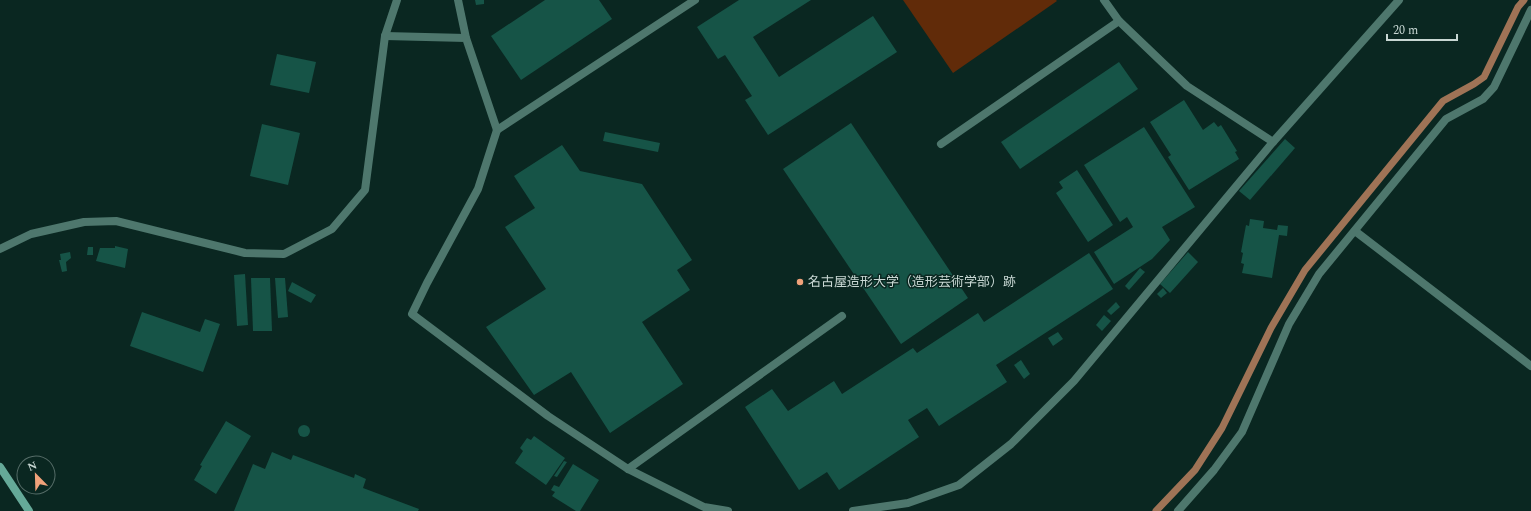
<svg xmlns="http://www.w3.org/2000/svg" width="1531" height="511" viewBox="0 0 1531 511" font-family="Spectral,'Noto Sans JP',serif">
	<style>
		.green { fill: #612b09 }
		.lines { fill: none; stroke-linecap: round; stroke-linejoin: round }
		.stream { stroke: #9f7356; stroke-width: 7 }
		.building { fill: #165447 }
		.lane { stroke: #4e776d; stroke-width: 8 }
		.street { stroke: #4e776d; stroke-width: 8 }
		.secondary { stroke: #65a998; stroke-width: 8 }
		.poi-dot { fill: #f0a27a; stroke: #0a2721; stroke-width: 1.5 }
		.labels { text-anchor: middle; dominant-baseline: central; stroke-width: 3; stroke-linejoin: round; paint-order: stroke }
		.poi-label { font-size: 13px; fill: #c8d7d3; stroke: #0a2721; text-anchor: start }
	</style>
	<rect width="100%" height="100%" fill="#0a2721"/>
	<path class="green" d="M903 0H1056L1057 1 953 73Z"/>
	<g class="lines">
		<path class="stream" d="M1156 511 1195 470 1222 428 1271 328 1305 270 1443 101 1474 84 1484 77 1518 7 1524 0"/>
	</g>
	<g class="building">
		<path d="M475 0H484V4L476 5Z"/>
		<path d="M545 0H599L612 19 521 80 491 36Z"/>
		<path d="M739 0H811L753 37 779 77 873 16 897 52 768 135 745 100 752 96 725 55 718 59 697 27Z"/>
		<path d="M277 54 316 62 309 93 270 85Z"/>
		<path d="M1119 62 1138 89 1020 169 1001 142Z"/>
		<path d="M1184 100 1203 130 1214 122 1218 127 1221 125 1237 151 1235 152 1239 159 1189 190 1168 157 1171 155 1150 122Z"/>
		<path d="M851 123 968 298 901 344 783 169Z"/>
		<path d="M262 124 300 133 288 185 250 176Z"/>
		<path d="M1144 127 1195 207 1162 227 1170 240 1152 259 1114 284 1094 252 1133 227 1127 217 1120 222 1084 165Z"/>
		<path d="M605 132 660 143 658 152 603 141Z"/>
		<path d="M1285 139 1295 148 1250 200 1239 191Z"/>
		<path d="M562 145 580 171 642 184 692 260 677 270 690 290 642 322 683 384 610 433 571 372 534 395 486 327 546 289 505 227 535 208 514 176Z"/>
		<path d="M1077 170 1113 225 1088 242 1056 193 1063 188 1059 182Z"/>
		<path d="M1250 219 1264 221 1263 228 1277 230 1278 225 1288 226 1287 236 1279 235 1272 278 1242 273 1244 264 1241 263 1243 253 1241 252 1246 225 1249 226Z"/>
		<path d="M115 246 128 249 125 268 96 261 100 248H115Z"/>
		<path d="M88 247H93V255H87Z"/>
		<path d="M70 252 71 258 66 262 67 271 62 272 59 260H61L60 254Z"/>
		<path d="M1188 252 1198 262 1170 293 1160 284Z"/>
		<path d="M1089 253 1113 289 996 365 1007 382 939 426 927 408 908 420 919 437 839 490 827 472 799 490 745 407 772 389 788 411 834 381 842 394 913 348 917 353 978 313 984 322Z"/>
		<path d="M1140 268 1145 272 1129 290 1125 286Z"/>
		<path d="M245 274 248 325 237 326 234 275Z"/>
		<path d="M251 278H270L272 331H253Z"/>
		<path d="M275 278H285L288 317 278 318Z"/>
		<path d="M292 282 316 295 311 303 288 291Z"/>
		<path d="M1163 288 1167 293 1161 298 1157 294Z"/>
		<path d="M1116 302 1120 307 1111 315 1107 311Z"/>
		<path d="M142 312 200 332 205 319 220 324 203 372 130 346Z"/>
		<path d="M1104 315 1111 321 1102 331 1096 325Z"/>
		<path d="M1058 332 1063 339 1053 346 1048 338Z"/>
		<path d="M1021 360 1030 374 1024 379 1014 365Z"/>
		<path d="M226 421 251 436 216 494 194 480 202 466 200 465Z"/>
		<circle cx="304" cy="431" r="6"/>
		<path d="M534 436 565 458 546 485 515 463 523 451 520 448 527 438 531 440Z"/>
		<path d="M272 452 291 460 293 455 354 478 355 474 366 479 363 488 419 509 418 511H234L253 464 265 469Z"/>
		<path d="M564 461 567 462 557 477 554 476Z"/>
		<path d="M573 464 599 480 580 511H576L552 496 555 492 551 490 554 485 559 487Z"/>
	</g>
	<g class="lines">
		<g class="lane">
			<path d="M458 0 466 38"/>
			<path d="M1104 0 1119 21 1187 86 1273 142"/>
			<path d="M385 36 466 38 497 130 478 189 427 283 412 314 548 416 628 469 704 507 728 511"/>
			<path d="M497 130 695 0"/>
			<path d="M941 144 1119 21"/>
			<path d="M0 249 31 234 84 222 116 221 245 253 284 254 332 229 365 190 385 36 397 0"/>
			<path d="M628 469 842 316"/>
			<path d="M853 511 908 503 959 485 1011 444 1074 381 1273 142 1399 0"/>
		</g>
		<g class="street">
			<path d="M1355 231 1531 366"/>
			<path d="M1178 511 1214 470 1242 432 1289 324 1319 274 1446 119 1483 99 1494 87 1531 10"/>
		</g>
		<path class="secondary" d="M0 467 29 511"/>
	</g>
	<circle class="poi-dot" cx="800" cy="282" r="4"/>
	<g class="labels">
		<g class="poi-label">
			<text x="808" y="282">名古屋造形大学（造形芸術学部）跡</text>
		</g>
	</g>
	<g transform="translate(36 475) rotate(337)"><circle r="19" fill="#0a2721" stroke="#566d68"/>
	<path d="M0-3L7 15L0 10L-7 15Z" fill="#f0a27a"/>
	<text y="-6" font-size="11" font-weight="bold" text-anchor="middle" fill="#c8d7d3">N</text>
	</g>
	<path d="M1387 34v6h70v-6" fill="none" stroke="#c8d7d3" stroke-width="2"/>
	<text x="1393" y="34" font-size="12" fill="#c8d7d3" stroke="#0a2721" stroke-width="3" paint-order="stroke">20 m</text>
</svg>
